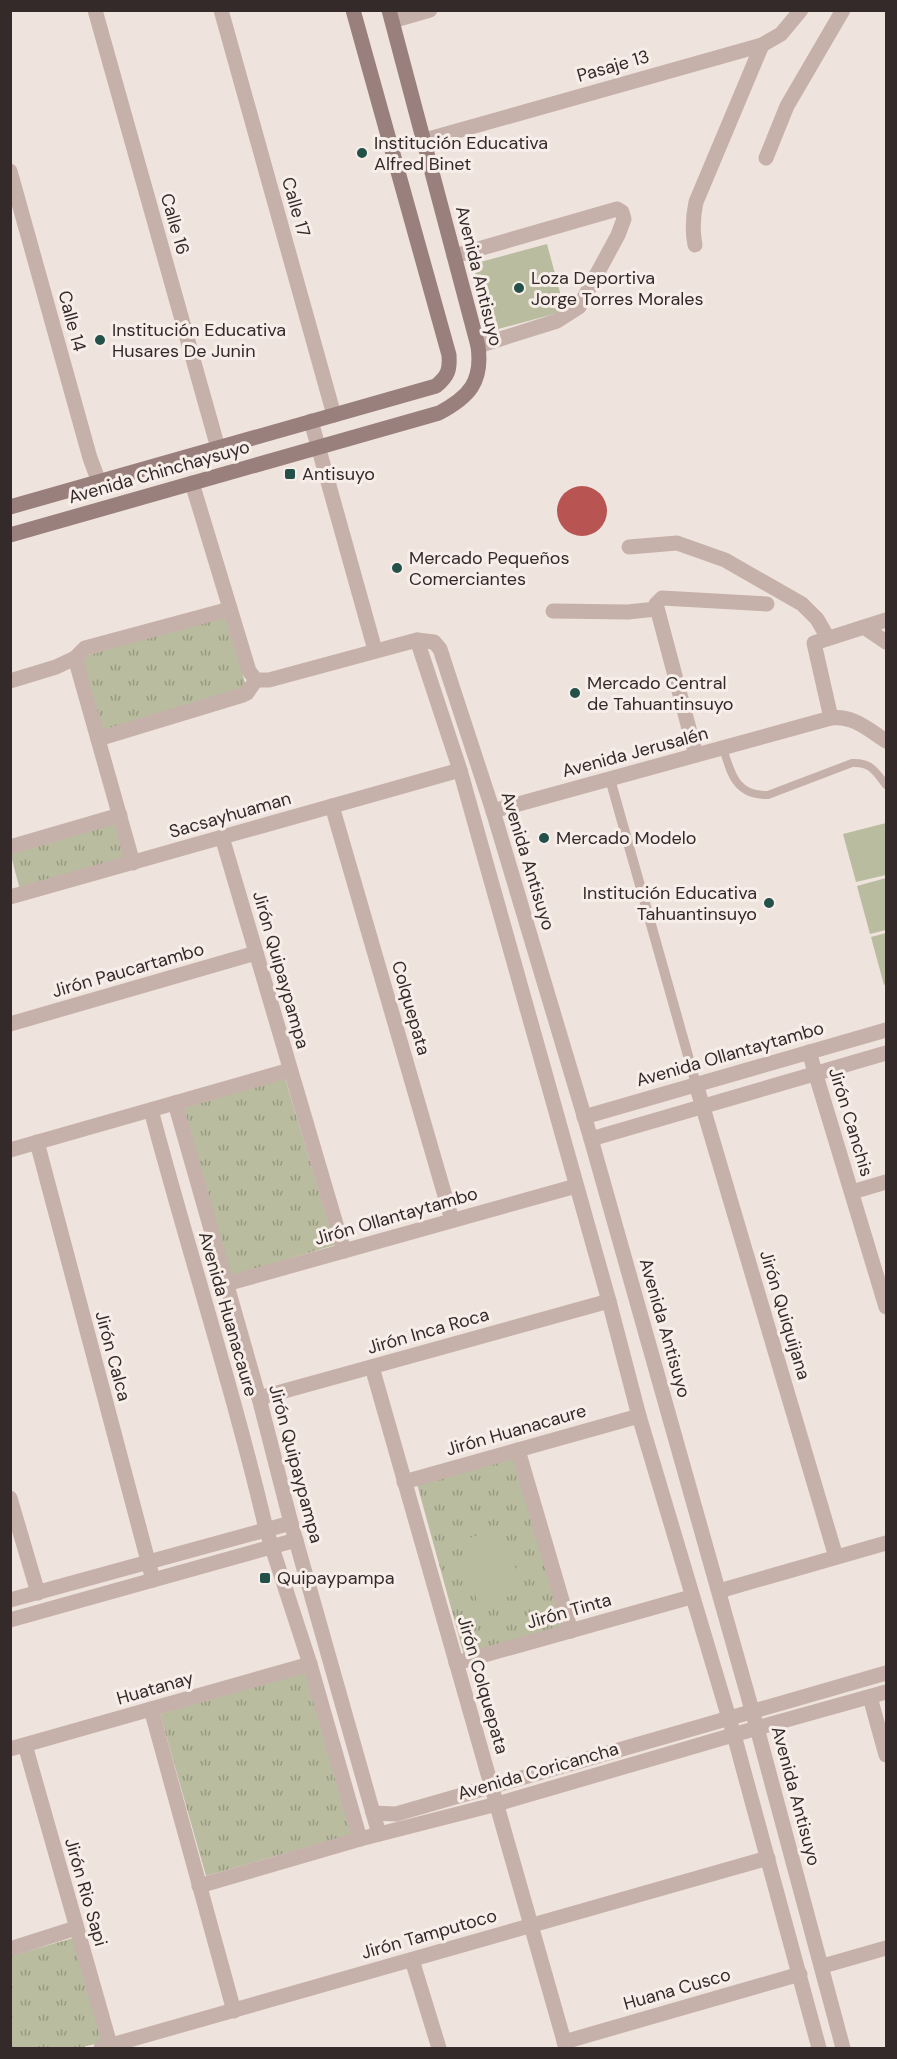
<svg xmlns="http://www.w3.org/2000/svg" width="897" height="2059" viewBox="0 0 897 2059" font-family="'DM Sans',sans-serif">
	<style>
		.grass { fill: url(#grass-tufts) }
		.pitch { fill: #b9bc9f }
		.building { fill: #b85553 }
		.lines { fill: none; stroke-linecap: round; stroke-linejoin: round }
		.service { stroke: #c6b1aa; stroke-width: 8 }
		.pedestrian { stroke: #c6b1aa; stroke-width: 10 }
		.minor { stroke: #c6b1aa; stroke-width: 15 }
		.tertiary { stroke: #c6b1aa; stroke-width: 15 }
		.secondary { stroke: #99807c; stroke-width: 15 }
		.poi-dot { fill: #23514a; stroke: #f7eee9; stroke-width: 2 }
		.labels { text-anchor: middle; dominant-baseline: central; stroke-width: 6; stroke-linejoin: round; paint-order: stroke }
		.street-label { font-size: 18px; fill: #342a29; stroke: #f7eee9 }
		.poi-label { font-size: 18px; fill: #342a29; stroke: #f7eee9; text-anchor: start }
	</style>
	<defs>
		<pattern id="grass-tufts" width="24" height="20" patternUnits="userSpaceOnUse" patternTransform="scale(1.5)"><rect width="24" height="20" fill="#b9bc9f"/><path d="M3 7l-1-3M5 7V3M7 7l1-3M15 17l-1-3M17 17v-4M19 17l1-3" fill="none" stroke="#979982"/></pattern>
	</defs>
	<rect width="100%" height="100%" fill="#efe3dd"/>
	<g class="grass">
		<path d="M226 615 247 690 103 731 81 657Z"/>
		<path d="M116 821 127 859 20 890 10 852Z"/>
		<path d="M285 1078 335 1245 231 1276 183 1108Z"/>
		<path d="M515 1457 565 1626 464 1655 417 1484Z"/>
		<path d="M305 1672 353 1834 206 1876 160 1714Z"/>
		<path d="M73 1938 103 2042 79 2048H11V1956Z"/>
	</g>
	<g class="pitch">
		<path d="M547 244 565 311 491 331 473 264Z"/>
		<path d="M886 823V875L856 882 843 834Z"/>
		<path d="M886 878V930L870 934 857 886Z"/>
		<path d="M886 933V984L884 985 871 937Z"/>
		<path d="M503 1528 523 1592 478 1606 462 1540Z"/>
	</g>
	<circle class="building" cx="582" cy="511" r="25"/>
	<g class="lines">
		<path class="service" d="M723 748C731 774 736 796 768 795L852 763C871 762 875 771 886 785"/>
		<path class="pedestrian" d="M610 779 696 1084"/>
		<g class="minor">
			<path d="M95 10 218 448"/>
			<path d="M221 10 334 415"/>
			<path d="M392 21 430 10"/>
			<path d="M425 140 762 45 781 34 801 10"/>
			<path d="M766 158 787 106 843 10"/>
			<path d="M10 171 90 458 99 482"/>
			<path d="M695 245C692 230 693 216 696 202L762 45"/>
			<path d="M454 256 617 209 622 212 624 219 618 235 579 307 557 321 478 346"/>
			<path d="M629 547 677 543 725 560 802 604 817 619 828 638"/>
			<path d="M553 611 628 612 656 609"/>
			<path d="M864 627 886 642"/>
			<path d="M75 658 133 863"/>
			<path d="M10 681 56 667 75 658 85 648 230 609"/>
			<path d="M831 718 814 643 886 620"/>
			<path d="M98 739 243 695 247 693 256 680"/>
			<path d="M696 755 656 604 662 598 767 604"/>
			<path d="M332 806 452 1220"/>
			<path d="M493 811 831 718C853 715 869 730 886 741"/>
			<path d="M222 837 344 1251"/>
			<path d="M10 847 120 815"/>
			<path d="M10 897 460 770"/>
			<path d="M10 1024 256 953"/>
			<path d="M809 1052 886 1307"/>
			<path d="M696 1084 836 1557"/>
			<path d="M175 1103 259 1398 291 1523"/>
			<path d="M151 1110C188 1250 233 1388 266 1529"/>
			<path d="M37 1142 153 1580"/>
			<path d="M10 1150 290 1070"/>
			<path d="M852 1192 886 1182"/>
			<path d="M226 1284 576 1186"/>
			<path d="M372 1367 566 2048"/>
			<path d="M259 1398 609 1301"/>
			<path d="M518 1450 571 1631"/>
			<path d="M404 1482 639 1416"/>
			<path d="M10 1498 38 1593"/>
			<path d="M719 1591 886 1543"/>
			<path d="M456 1663 691 1597"/>
			<path d="M870 1697 886 1755"/>
			<path d="M151 1709 234 2011"/>
			<path d="M757 1728 843 2048"/>
			<path d="M734 1735 819 2048"/>
			<path d="M25 1745 111 2048"/>
			<path d="M10 1749 310 1664"/>
			<path d="M199 1886 360 1839"/>
			<path d="M10 1949 76 1928"/>
			<path d="M412 1960 439 2048"/>
			<path d="M823 1966 886 1948"/>
			<path d="M564 2042 800 1974"/>
			<path d="M101 2048 768 1858"/>
		</g>
		<g class="tertiary">
			<path d="M311 421 375 650"/>
			<path d="M192 483 249 671 256 680H269L417 640 434 642 440 649 493 811 591 1139 757 1728"/>
			<path d="M417 640 460 770 609 1301 639 1416 734 1735"/>
			<path d="M584 1117 886 1030"/>
			<path d="M591 1139 886 1053"/>
			<path d="M266 1529 310 1664 360 1839 497 1804 757 1728 886 1692"/>
			<path d="M10 1600 291 1523 379 1834"/>
			<path d="M10 1620 296 1540"/>
			<path d="M373 1813 396 1814 886 1673"/>
		</g>
		<g class="secondary">
			<path d="M10 507 436 386C448 376 450 370 449 355L353 10"/>
			<path d="M10 535 439 413C469 397 483 382 478 346L389 10"/>
		</g>
	</g>
	<g class="poi-dot">
		<circle cx="362" cy="153" r="6"/>
		<circle cx="519" cy="288" r="6"/>
		<circle cx="100" cy="340" r="6"/>
		<rect x="284" y="468" width="12" height="12" rx="3"/>
		<circle cx="397" cy="568" r="6"/>
		<circle cx="575" cy="693" r="6"/>
		<circle cx="544" cy="838" r="6"/>
		<circle cx="769" cy="903" r="6"/>
		<rect x="259" y="1572" width="12" height="12" rx="3"/>
	</g>
	<g class="labels">
		<g class="street-label">
			<text transform="translate(613 66) rotate(-16)">Pasaje 13</text>
			<text transform="translate(296 207) rotate(74)">Calle 17</text>
			<text transform="translate(175 224) rotate(74)">Calle 16</text>
			<text transform="translate(479 276) rotate(76)">Avenida Antisuyo</text>
			<text transform="translate(72 321) rotate(75)">Calle 14</text>
			<text transform="translate(159 472) rotate(-16)">Avenida Chinchaysuyo</text>
			<text transform="translate(635 752) rotate(-15)">Avenida Jerusalén</text>
			<text transform="translate(230 815) rotate(-16)">Sacsayhuaman</text>
			<text transform="translate(528 861) rotate(73)">Avenida Antisuyo</text>
			<text transform="translate(128 970) rotate(-16)">Jirón Paucartambo</text>
			<text transform="translate(281 970) rotate(74)">Jirón Quipaypampa</text>
			<text transform="translate(411 1008) rotate(74)">Colquepata</text>
			<text transform="translate(730 1054) rotate(-16)">Avenida Ollantaytambo</text>
			<text transform="translate(851 1122) rotate(73)">Jirón Canchis</text>
			<text transform="translate(396 1216) rotate(-16)">Jirón Ollantaytambo</text>
			<text transform="translate(228 1314) rotate(74)">Avenida Huanacaure</text>
			<text transform="translate(785 1315) rotate(73)">Jirón Quiquijana</text>
			<text transform="translate(665 1328) rotate(74)">Avenida Antisuyo</text>
			<text transform="translate(428 1331) rotate(-16)">Jirón Inca Roca</text>
			<text transform="translate(113 1356) rotate(75)">Jirón Calca</text>
			<text transform="translate(516 1430) rotate(-16)">Jirón Huanacaure</text>
			<text transform="translate(296 1464) rotate(75)">Jirón Quipaypampa</text>
			<text transform="translate(569 1611) rotate(-16)">Jirón Tinta</text>
			<text transform="translate(483 1685) rotate(74)">Jirón Colquepata</text>
			<text transform="translate(155 1688) rotate(-16)">Huatanay</text>
			<text transform="translate(538 1771) rotate(-16)">Avenida Coricancha</text>
			<text transform="translate(796 1796) rotate(75)">Avenida Antisuyo</text>
			<text transform="translate(86 1892) rotate(74)">Jirón Rio Sapi</text>
			<text transform="translate(429 1934) rotate(-16)">Jirón Tamputoco</text>
			<text transform="translate(677 1989) rotate(-16)">Huana Cusco</text>
		</g>
		<g class="poi-label">
			<text x="374" y="143">Institución Educativa<tspan x="374" dy="21">Alfred Binet</tspan></text>
			<text x="531" y="278">Loza Deportiva<tspan x="531" dy="21">Jorge Torres Morales</tspan></text>
			<text x="112" y="330">Institución Educativa<tspan x="112" dy="21">Husares De Junin</tspan></text>
			<text x="302" y="474">Antisuyo</text>
			<text x="409" y="558">Mercado Pequeños<tspan x="409" dy="21">Comerciantes</tspan></text>
			<text x="587" y="683">Mercado Central<tspan x="587" dy="21">de Tahuantinsuyo</tspan></text>
			<text x="556" y="838">Mercado Modelo</text>
			<text x="757" y="893" text-anchor="end">Institución Educativa<tspan x="757" dy="21">Tahuantinsuyo</tspan></text>
			<text x="277" y="1578">Quipaypampa</text>
		</g>
	</g>
	<rect width="897" height="2059" fill="none" stroke="#342a29" stroke-width="24"/>
</svg>
